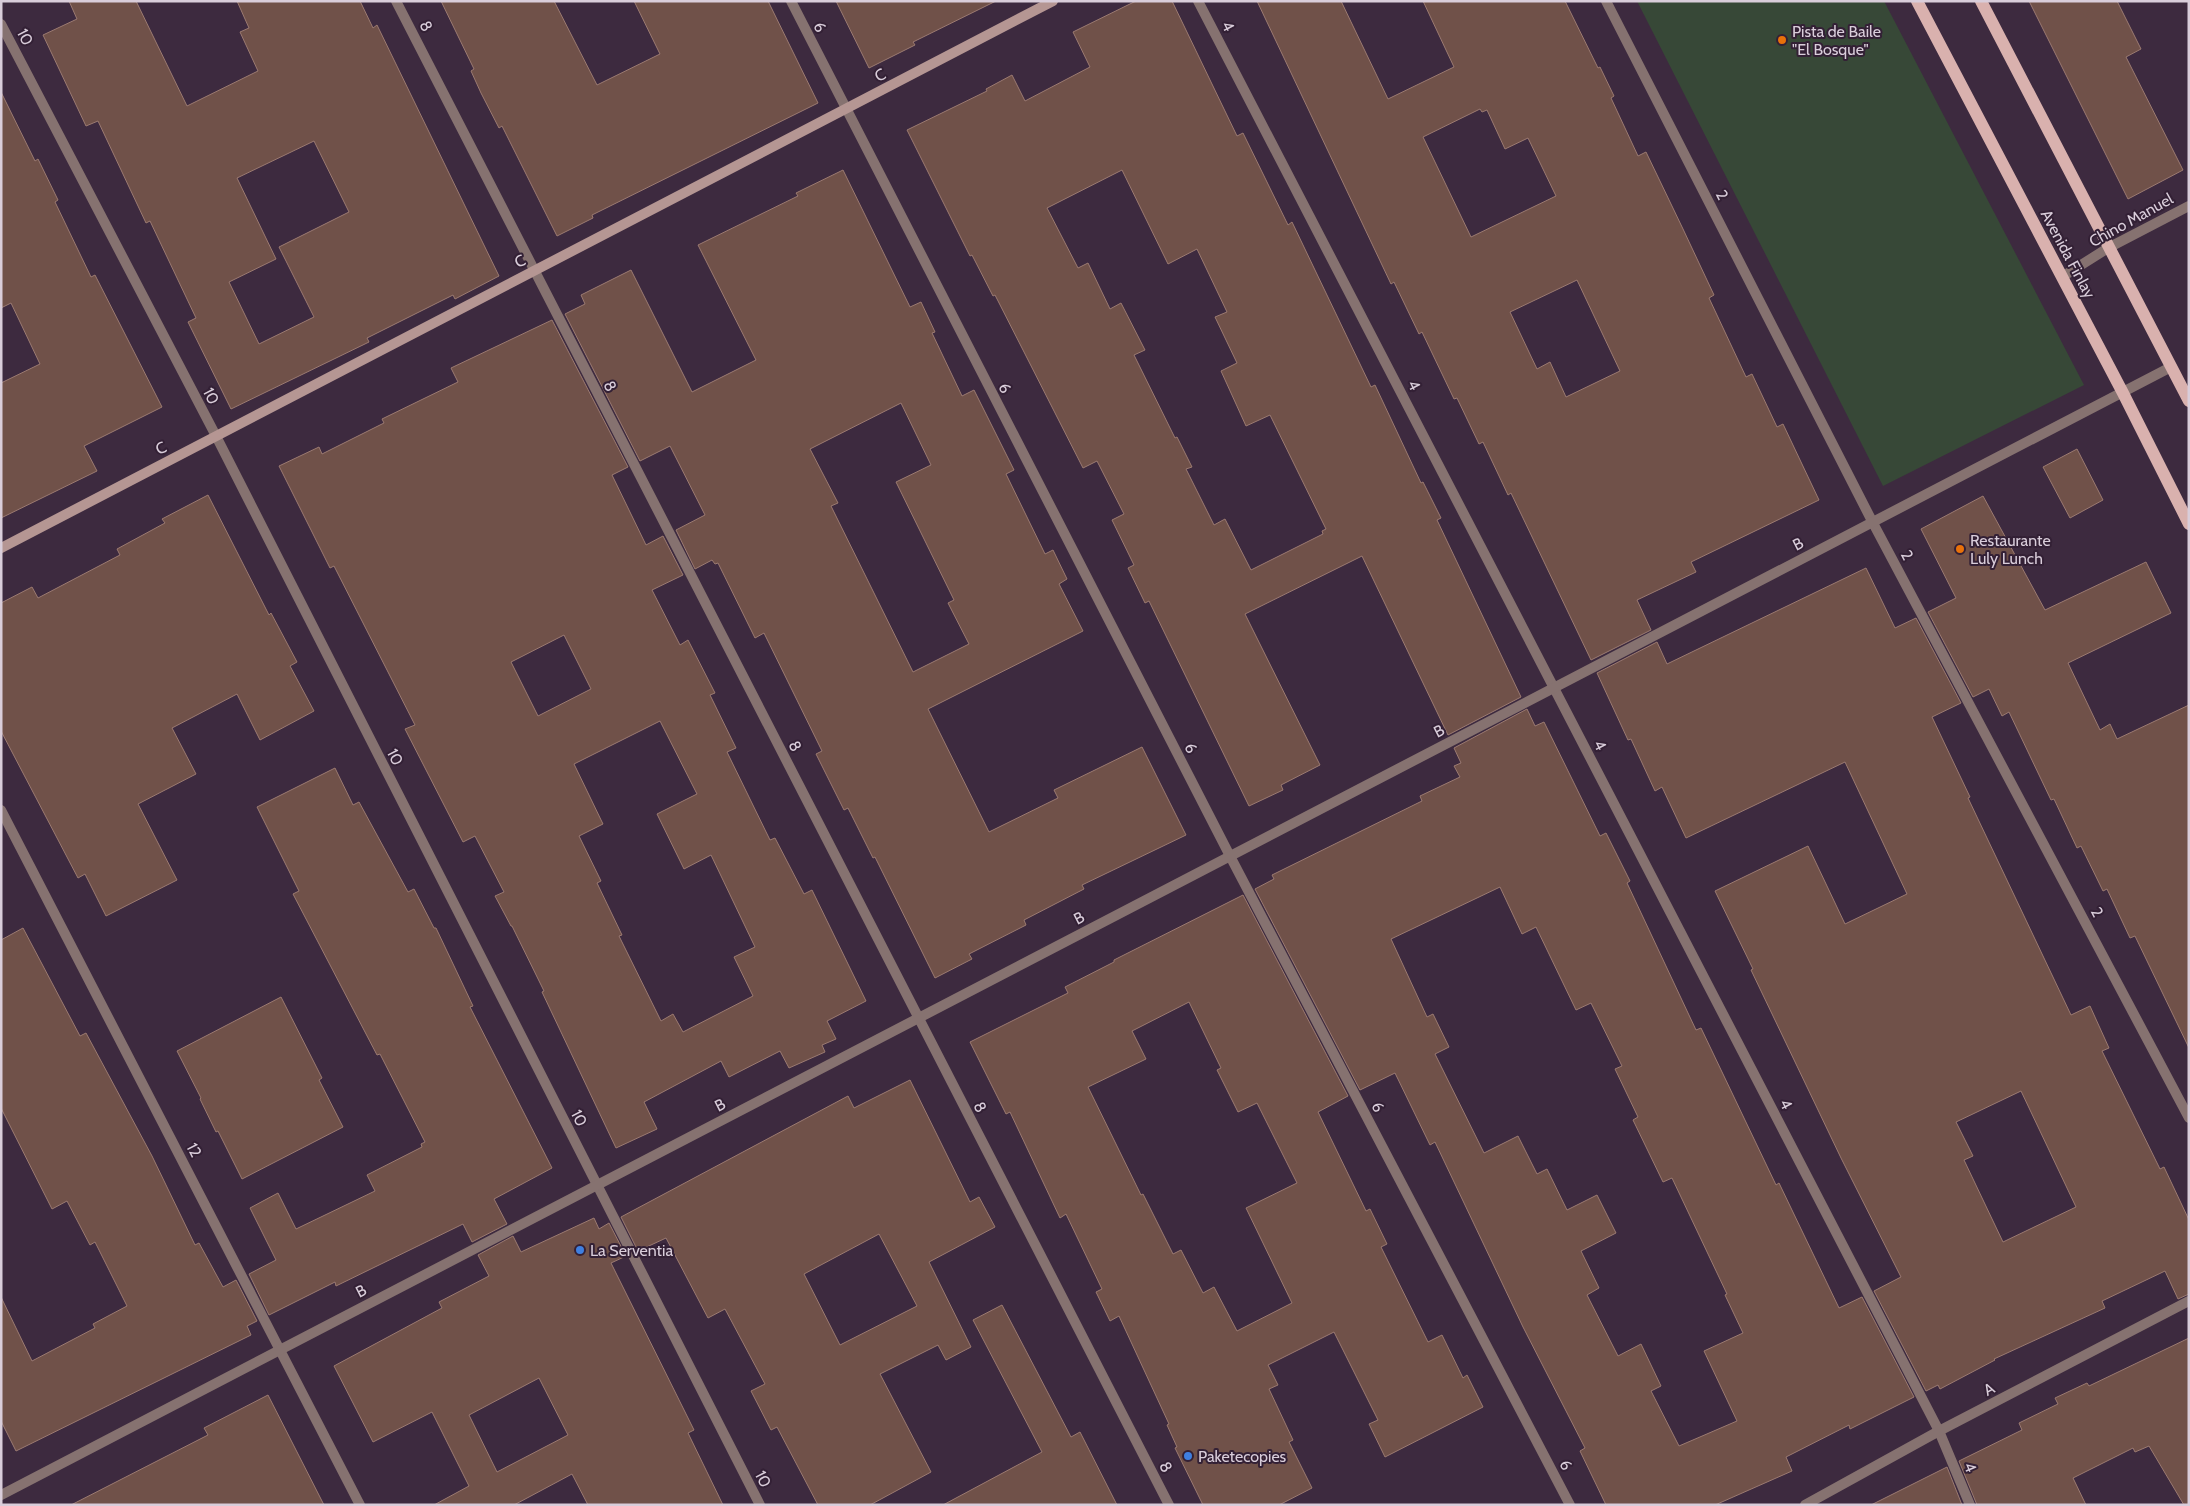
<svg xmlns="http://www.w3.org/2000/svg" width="2190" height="1506" viewBox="0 0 2190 1506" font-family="Cabin,sans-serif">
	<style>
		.green { fill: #374837 }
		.building { fill: #705149; stroke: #9b7a71; fill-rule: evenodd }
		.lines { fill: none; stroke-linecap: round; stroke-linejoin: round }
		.lane { stroke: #867270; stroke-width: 10 }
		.street { stroke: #867270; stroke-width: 10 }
		.secondary { stroke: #b59693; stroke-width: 10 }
		.primary { stroke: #d9b1ae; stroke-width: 12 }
		.food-dot { fill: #e8710a; stroke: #332035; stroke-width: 2 }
		.shop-dot { fill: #3f7fe0; stroke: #332035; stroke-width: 2 }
		.labels { text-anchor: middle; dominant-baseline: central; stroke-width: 4; stroke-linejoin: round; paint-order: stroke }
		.street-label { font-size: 16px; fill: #d9cdda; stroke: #332035 }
		.poi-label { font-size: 16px; fill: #d9cdda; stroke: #332035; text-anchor: start }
	</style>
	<rect width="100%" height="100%" fill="#3d2a3f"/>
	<path class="green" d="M1637 1H1884L2084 385 1883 486Z"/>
	<g class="building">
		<path d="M69 1H136L187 106 258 71 240 32 249 28 237 1H360L373 28 377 25 499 276 455 299 453 295 367 338 369 342 231 409 188 322 196 318 150 221 146 223 98 121 86 126 43 35 77 19ZM314 141 349 212 279 247 314 317 259 344 229 282 276 259 237 178Z"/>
		<path d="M441 1H554L597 85 660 54 634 1H768L818 103 592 215 593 218 557 236 502 126 499 128 481 93 471 71 474 69Z"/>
		<path d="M836 1H996L913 42 915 45 869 68Z"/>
		<path d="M1136 1H1172L1237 136 1243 133 1288 225 1292 222 1371 387 1375 385 1421 483 1423 482 1441 518 1437 520 1521 697 1448 735 1362 556 1245 614 1320 765 1281 785 1283 790 1249 806 1149 601 1145 603 1128 568 1134 565 1112 520 1124 514 1097 461 1083 468 995 295 993 296 972 255 970 256 907 130 987 91 986 89 1012 75 1025 101 1090 67 1073 32ZM1122 170 1168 264 1197 249 1227 312 1215 317 1237 363 1221 371 1246 426 1270 415 1326 529 1322 531 1323 534 1251 570 1225 519 1214 525 1186 469 1192 467 1177 437 1175 438 1134 355 1145 350 1121 303 1110 309 1088 263 1078 268 1047 208Z"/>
		<path d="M1257 1H1341L1388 99 1454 67 1423 1H1565L1598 68 1600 67 1614 96 1611 98 1638 156 1646 152 1683 229 1714 295 1709 298 1746 377 1752 374 1777 427 1783 424 1819 500 1691 562 1696 572 1637 600 1651 630 1591 660 1511 493 1508 495 1483 442 1479 444 1457 398 1454 399 1422 332 1419 334 1394 282 1391 284ZM1480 109 1482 112 1487 110 1505 149 1528 138 1556 196 1471 237 1423 137ZM1577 280 1620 371 1566 397 1550 362 1537 369 1510 312Z"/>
		<path d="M2029 1H2117L2141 49 2126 57 2183 170 2128 199Z"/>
		<path d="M1 92 35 161 38 159 58 200 55 202 91 277 95 275 162 407 84 446 97 471 1 518V383L40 364 11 303 1 308Z"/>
		<path d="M843 170 910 307 921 302 935 332 932 333 962 396 974 390 1014 470 1006 474 1045 554 1053 550 1067 579 1059 584 1083 631 928 709 989 832 1058 798 1054 790 1142 747 1186 835 1082 885 1084 889 1024 920 1026 925 969 954 972 959 935 978 875 857 873 858 848 808 844 810 816 754 822 751 764 633 755 638 718 563 715 564 712 560 695 569 676 530 705 515 670 446 640 461 565 314 585 304 581 295 631 270 692 392 756 360 698 245 798 196 796 193ZM901 403 931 465 896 482 954 600 948 603 969 644 913 672 831 506 838 503 810 449Z"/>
		<path d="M552 320 628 467 612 475 646 545 663 536 683 575 652 590 680 645 688 640 715 693 710 695 736 748 727 752 770 840 775 838 804 894 812 890 866 1001 827 1021 836 1039 822 1045 825 1052 789 1068 780 1051 729 1077 721 1061 644 1102 657 1129 616 1148 542 992 544 991 512 926H511L495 896 504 892 475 836 463 842 405 729 415 725 334 566 330 568 279 466 319 447 322 454 384 423 382 419 458 382 451 368ZM564 635 591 689 538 716 511 662ZM660 721 697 794 657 814 684 869 711 855 755 947 734 957 753 996 683 1032 673 1014 661 1021 619 936 622 935 597 883 601 881 579 836 603 824 574 764Z"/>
		<path d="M2077 449 2103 500 2070 518 2043 467Z"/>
		<path d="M208 495 269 615 271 613 297 662 290 666 314 711 260 740 237 694 172 728 196 774 138 804 177 880 106 916 85 874 78 878 1 731V603L32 587 38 598 120 555 117 549 165 523 162 519Z"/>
		<path d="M1983 496 2045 610 2146 562 2171 613 2068 663 2100 730 2110 724 2117 739 2189 705V1048L2135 936 2130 938 2107 889 2103 891 2081 846 2077 848 2054 799 2051 800 2009 712 2002 716 1989 689 1973 697 1928 612 1956 598 1921 529Z"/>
		<path d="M1866 568 1895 628 1916 618 1961 703 1932 717 1970 797 1968 798 2071 1015 2090 1006 2109 1048 2102 1051 2160 1169 2164 1167 2189 1220V1294L2178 1299 2165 1271 2102 1301 2105 1308 1994 1359 1995 1360 1940 1389 1938 1385 1926 1391 1874 1291 1901 1277 1841 1158 1751 970 1753 969 1715 891 1808 846 1845 924 1907 894 1845 762 1686 838 1662 787 1655 791 1631 739 1628 740 1597 673 1657 642 1667 664ZM2021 1091 2076 1207 2003 1242 1964 1160 1973 1156 1956 1122Z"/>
		<path d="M1527 709 1535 726 1544 722 1600 836 1606 833 1630 881 1627 883 1696 1030 1701 1028 1776 1185 1779 1183 1839 1308 1862 1297 1914 1397 1850 1429 1849 1425 1786 1457 1792 1471 1715 1505H1606L1580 1451 1585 1448 1523 1327 1435 1142 1430 1145 1395 1073 1360 1090 1255 889 1274 879 1272 875 1422 801 1420 796 1460 777 1454 766 1461 763 1454 748ZM1500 887 1522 934 1536 927 1576 1010 1591 1003 1622 1066 1615 1069 1638 1117 1633 1120 1663 1182 1672 1178 1727 1294 1725 1295 1743 1333 1704 1351 1737 1421 1679 1446 1651 1391 1661 1386 1641 1344 1618 1356 1587 1295 1599 1288 1581 1251 1616 1233 1597 1195 1567 1210 1547 1169 1537 1174 1518 1136 1484 1153 1435 1054 1449 1047 1433 1014 1427 1017 1391 939Z"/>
		<path d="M335 768 353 805 359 802 408 892 414 889 434 928H436L473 1006 470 1007 552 1168 494 1199 507 1224 472 1242 463 1224 336 1286 335 1282 269 1315 249 1274 276 1260 250 1208 278 1193 296 1229 375 1191 367 1175 422 1147 421 1144 425 1142 380 1054 377 1055 293 894 299 891 257 807Z"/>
		<path d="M1243 895 1348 1096 1318 1112 1366 1211 1370 1209 1387 1244 1381 1247 1428 1342 1442 1335 1463 1378 1467 1375 1483 1407 1385 1457 1369 1424 1378 1420 1334 1332 1268 1365 1278 1385 1269 1389 1293 1440 1289 1442 1312 1488 1279 1505H1203L1175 1448 1177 1447 1167 1425 1169 1424 1119 1316 1110 1321 1096 1292 1102 1289 1066 1214 1060 1218 1010 1112 1006 1114 970 1042 1068 993 1065 987 1114 962V960ZM1189 1002 1221 1068 1217 1070 1238 1112 1257 1103 1297 1183 1246 1208 1292 1303 1237 1331 1214 1287 1203 1293 1181 1250 1173 1254 1143 1194 1141 1195 1088 1087 1146 1059 1132 1031Z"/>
		<path d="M23 928 80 1036 86 1033 152 1156 195 1245 199 1243 223 1287 236 1280 257 1321 247 1326 251 1335 16 1451 1 1421V1297L32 1361 95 1328 93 1324 127 1306 95 1242 90 1245 67 1201 52 1209 1 1108V940Z"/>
		<path d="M281 997 322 1078 319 1080 343 1127 242 1179 218 1131 216 1132 200 1099 201 1098 177 1051Z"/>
		<path d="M910 1080 970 1202 979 1197 995 1227 929 1262 971 1347 946 1360 938 1345 880 1374 931 1472 870 1505H818L777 1427 771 1430 751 1391 765 1384 725 1309 708 1318 666 1238 638 1251 621 1217 848 1096 854 1108ZM879 1234 917 1306 840 1345 804 1274Z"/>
		<path d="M594 1218 599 1229 609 1223 626 1256 611 1263 694 1430 688 1433 723 1505H588L572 1474 514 1505H434L469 1486 432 1412 373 1442 334 1366 442 1308 439 1302 489 1276 478 1255 513 1236 521 1252ZM539 1378 568 1435 497 1472 469 1415Z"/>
		<path d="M1002 1305 1071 1437 1080 1432 1117 1505H943L1042 1452 973 1320Z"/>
		<path d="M2189 1338V1505H2184L2149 1446 2135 1452 2133 1448 2073 1478 2086 1505H1977L1959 1461 2022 1430 2019 1423 2058 1404 2055 1398 2087 1383 2089 1386Z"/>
		<path d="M268 1395 324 1505H71L208 1435 204 1428Z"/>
		<path d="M1947 1467 1962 1505H1871Z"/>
	</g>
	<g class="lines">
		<path class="lane" d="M1939 1431 1970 1505"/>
		<g class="street">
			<path d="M396 1 1169 1505"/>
			<path d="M791 1 1230 856 1570 1505"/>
			<path d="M1198 1 1939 1431"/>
			<path d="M1606 1 1873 523 2189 1118"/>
			<path d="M1 24 216 436 760 1505"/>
			<path d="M2062 277 2108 248 2189 206"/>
			<path d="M1 810 360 1505"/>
			<path d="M1 1495 2171 367"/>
			<path d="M1805 1505 1939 1431 2189 1301"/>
		</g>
		<path class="secondary" d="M1 548 1053 1"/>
		<g class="primary">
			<path d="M1917 1 2123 393 2189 524"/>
			<path d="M1981 1 2189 401"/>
		</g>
	</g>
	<g class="food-dot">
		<circle cx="1782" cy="40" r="5"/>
		<circle cx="1960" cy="549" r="5"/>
	</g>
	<g class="shop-dot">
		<circle cx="580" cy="1250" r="5"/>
		<circle cx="1188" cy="1456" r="5"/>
	</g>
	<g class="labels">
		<g class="street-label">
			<text transform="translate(426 26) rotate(63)">8</text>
			<text transform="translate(1228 26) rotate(63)">4</text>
			<text transform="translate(820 27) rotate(63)">6</text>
			<text transform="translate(25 37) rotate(63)">10</text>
			<text transform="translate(880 75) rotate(-28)">C</text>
			<text transform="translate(1722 195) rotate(63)">2</text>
			<text transform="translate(2131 220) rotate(-29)">Chino Manuel</text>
			<text transform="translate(2068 254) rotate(62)">Avenida Finlay</text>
			<text transform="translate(520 261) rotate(-27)">C</text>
			<text transform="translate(1414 385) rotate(63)">4</text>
			<text transform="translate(610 386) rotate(63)">8</text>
			<text transform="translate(1005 388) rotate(63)">6</text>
			<text transform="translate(211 396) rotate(63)">10</text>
			<text transform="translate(161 448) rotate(-27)">C</text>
			<text transform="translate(1798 544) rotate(-27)">B</text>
			<text transform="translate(1907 555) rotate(62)">2</text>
			<text transform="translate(1439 731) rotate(-27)">B</text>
			<text transform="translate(1600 745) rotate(63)">4</text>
			<text transform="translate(795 746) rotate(63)">8</text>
			<text transform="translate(1191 748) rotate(63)">6</text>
			<text transform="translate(395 757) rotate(63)">10</text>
			<text transform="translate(2097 912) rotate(62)">2</text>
			<text transform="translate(1079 918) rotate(-27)">B</text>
			<text transform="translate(1786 1104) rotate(63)">4</text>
			<text transform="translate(720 1105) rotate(-27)">B</text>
			<text transform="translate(980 1107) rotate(63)">8</text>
			<text transform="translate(1378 1107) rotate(62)">6</text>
			<text transform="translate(579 1118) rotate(63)">10</text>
			<text transform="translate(194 1150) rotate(63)">12</text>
			<text transform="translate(361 1291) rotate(-27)">B</text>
			<text transform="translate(1989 1389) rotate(-28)">A</text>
			<text transform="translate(1566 1465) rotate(62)">6</text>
			<text transform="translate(1166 1467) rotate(62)">8</text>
			<text transform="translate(1970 1467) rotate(67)">4</text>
			<text transform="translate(763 1479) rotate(63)">10</text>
		</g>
		<g class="poi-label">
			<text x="1792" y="31">Pista de Baile<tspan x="1792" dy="18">"El Bosque"</tspan></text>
			<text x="1970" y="540">Restaurante<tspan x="1970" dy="18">Luly Lunch</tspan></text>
			<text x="590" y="1250">La Serventia</text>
			<text x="1198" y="1456">Paketecopies</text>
		</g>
	</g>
	<rect width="2190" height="1506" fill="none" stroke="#d9cdda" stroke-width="5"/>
</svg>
